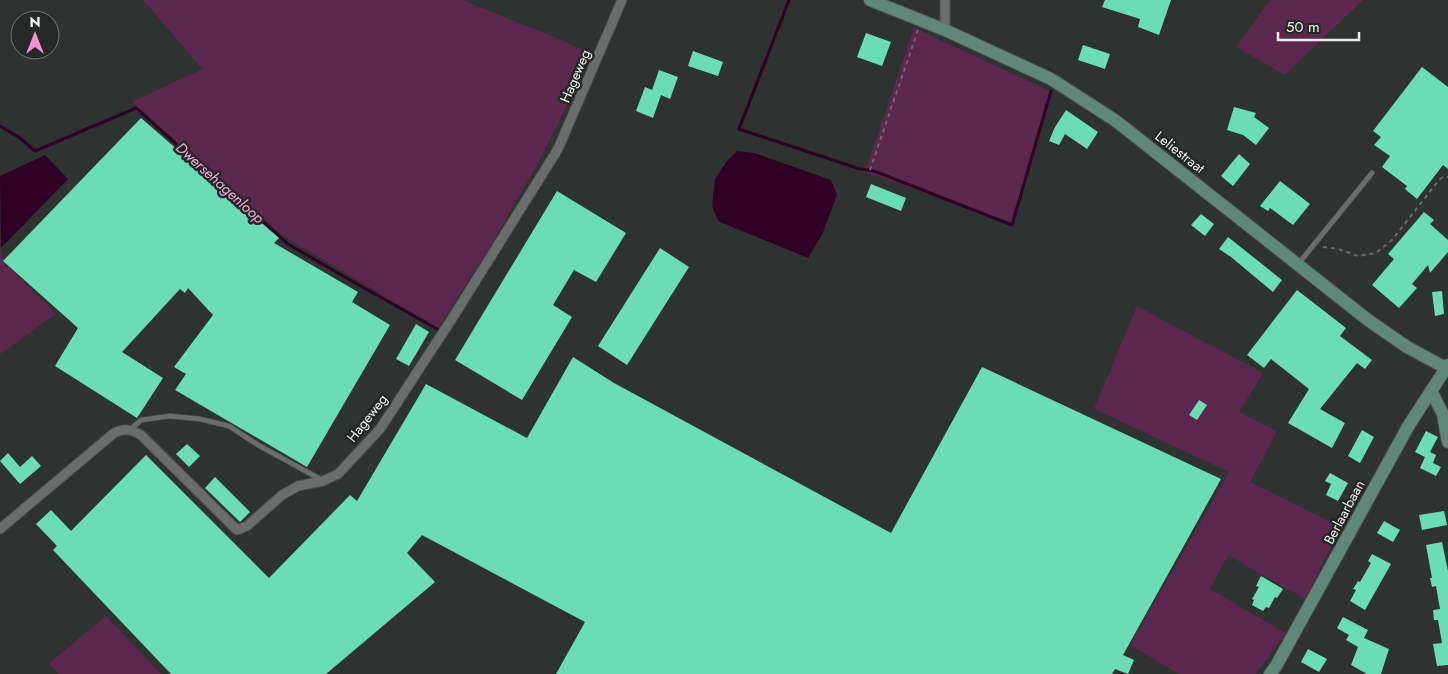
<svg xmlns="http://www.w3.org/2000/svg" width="1448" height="674" viewBox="0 0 1448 674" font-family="Jost,sans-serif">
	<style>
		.green { fill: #5b274c }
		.water { fill: #2f0024 }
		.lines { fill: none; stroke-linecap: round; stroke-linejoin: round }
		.stream { stroke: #2f0024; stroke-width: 3 }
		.building { fill: #6addb7 }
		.lane-casing { stroke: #4b4d4c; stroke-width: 6 }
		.street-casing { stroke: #4b4d4c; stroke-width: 11 }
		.secondary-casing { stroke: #4b4d4c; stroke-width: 14 }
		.path { stroke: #686c6a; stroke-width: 2; stroke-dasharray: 4 4; stroke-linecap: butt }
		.lane { stroke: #696d6b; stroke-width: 4.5 }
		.street { stroke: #696d6b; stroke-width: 9 }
		.secondary { stroke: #5f877a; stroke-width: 12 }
		.labels { text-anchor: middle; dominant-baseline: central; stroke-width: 5; stroke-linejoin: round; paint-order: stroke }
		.street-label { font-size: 14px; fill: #eef0ef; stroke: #252826 }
		.water-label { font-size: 15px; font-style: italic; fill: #f5a3db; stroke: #252826 }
	</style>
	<rect width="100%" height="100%" fill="#2e3230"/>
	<g class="green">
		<path d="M143 0H462L559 39 593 54 535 169 491 245 438 328 282 235 132 102 202 69Z"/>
		<path d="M1270 0H1363L1285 75 1236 47Z"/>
		<path d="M914 28 1050 91 1012 223 865 172Z"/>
		<path d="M0 247 3 261 56 314 0 354Z"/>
		<path d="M1137 306 1263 373 1239 412 1277 431 1250 482 1341 527 1305 599 1228 555 1210 589 1286 633 1256 674H1179L1130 645 1229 472 1094 409Z"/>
		<path d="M106 616 161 674H58L49 663Z"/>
	</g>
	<g class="water">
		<path d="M737 151 754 153 831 180 837 195 822 235 808 258 718 221 712 206 715 179 727 161Z"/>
		<path d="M45 155 68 179 1 248 0 176Z"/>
	</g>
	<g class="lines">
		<g class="stream">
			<path d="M789 0 739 129 860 169 874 171 1012 225 1051 91"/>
			<path d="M0 126 20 138 35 151 136 108 288 244 357 284 439 330"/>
		</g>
	</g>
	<g class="building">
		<path d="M1105 0H1171L1159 35 1138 27 1140 19 1102 7Z"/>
		<path d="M866 33 891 42 882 66 857 57Z"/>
		<path d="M1083 45 1110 54 1105 69 1078 60Z"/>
		<path d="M693 51 723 62 718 76 688 66Z"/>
		<path d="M1422 67 1448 87V169L1443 165 1417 199 1405 189 1407 186 1382 167 1390 156 1374 145 1381 137 1373 131Z"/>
		<path d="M659 70 678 77 670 99 661 95 653 118 636 111 645 87 652 90Z"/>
		<path d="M1234 107 1256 113 1254 117 1269 128 1256 145 1243 135 1227 130Z"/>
		<path d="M1066 110 1098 132 1087 149 1065 134 1059 145 1049 141 1055 127Z"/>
		<path d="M141 118 279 238 274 243 358 292 352 302 390 325 307 467 175 390 186 374 174 367 213 315 188 288 185 293 180 289 122 352 163 378 137 418 55 366 78 328 3 261Z"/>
		<path d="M1239 154 1250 164 1233 186 1221 176Z"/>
		<path d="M1280 181 1310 204 1293 225 1270 208 1268 211 1260 206Z"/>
		<path d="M871 184 906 198 901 211 866 197Z"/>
		<path d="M557 191 626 233 596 282 574 270 553 305 572 317 522 400 455 360Z"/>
		<path d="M1424 212 1434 220 1430 224 1448 240V252L1430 273 1428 265 1412 284 1417 288 1399 308 1372 285 1394 259 1388 254Z"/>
		<path d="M1201 214 1214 224 1205 236 1191 225Z"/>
		<path d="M1228 237 1282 280 1273 292 1231 257 1219 249Z"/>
		<path d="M660 248 689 267 627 365 598 346Z"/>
		<path d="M1297 290 1346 328 1340 336 1372 360 1365 369 1357 363 1320 409 1345 423 1332 448 1288 423 1309 389 1271 359 1264 368 1247 355Z"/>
		<path d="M1442 291 1444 314 1435 316 1432 292Z"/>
		<path d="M416 324 429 332 409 366 396 359Z"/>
		<path d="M573 357 614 383 891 533 982 367 1221 479 1123 655 1134 660 1128 674 1115 669 1112 674H556L585 622 422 535 407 553 435 582 326 674H171L53 550 57 546 36 524 51 510 71 531 146 455 269 578 350 495 357 501 426 384 527 438Z"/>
		<path d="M1199 400 1207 405 1197 420 1189 415Z"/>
		<path d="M1362 430 1374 437 1360 463 1348 456Z"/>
		<path d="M1426 431 1438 437 1430 452 1436 455 1433 463 1441 467 1436 476 1420 468 1425 457 1415 452Z"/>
		<path d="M187 444 200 456 189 467 176 454Z"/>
		<path d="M8 453 20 467 32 456 41 466 20 484 0 461Z"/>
		<path d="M1330 473 1348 483 1338 501 1326 495 1331 484 1325 481Z"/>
		<path d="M215 477 250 512 240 522 205 488Z"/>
		<path d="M1444 511 1447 525 1422 530 1419 515Z"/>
		<path d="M1384 521 1400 530 1393 542 1377 533Z"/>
		<path d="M1442 542 1448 571V665L1437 666 1433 644 1442 643 1438 620H1434L1433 610 1440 609 1436 586 1432 587 1430 578H1432L1426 545Z"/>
		<path d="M1372 554 1391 564 1365 610 1350 601 1356 590 1353 589 1358 581 1360 582 1371 563 1368 561Z"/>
		<path d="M1261 576 1283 589 1277 598 1275 597 1269 608 1266 607 1263 611 1252 605 1254 600 1252 599 1259 587 1256 586Z"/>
		<path d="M1343 617 1368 630 1364 638 1389 649 1381 674H1367L1351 665 1358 647 1346 640 1349 635 1337 628Z"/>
		<path d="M1308 649 1327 659 1319 672 1301 662Z"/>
	</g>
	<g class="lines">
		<defs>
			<g id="lane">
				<path d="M1299 263 1372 173"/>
				<path d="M131 429 141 420 170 416 200 419 229 426 258 445 322 480"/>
			</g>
			<g id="street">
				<path d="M945 0V30"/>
				<path d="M0 529 114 433C125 428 130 429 141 435L237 530 247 526 282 495 298 486 323 481 338 474 380 429 455 314 558 149 622 0"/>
			</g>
			<g id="secondary">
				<path d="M870 0 945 30 1051 79 1116 121 1368 320 1407 347 1446 368"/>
				<path d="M1431 391 1443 414 1448 442"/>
				<path d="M1270 674 1276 666 1409 425 1448 365"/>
			</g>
		</defs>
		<use href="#lane" class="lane-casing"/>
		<use href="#street" class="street-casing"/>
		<use href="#secondary" class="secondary-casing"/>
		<g class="path">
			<path d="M870 170 918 30"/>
			<path d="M1323 247 1338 249 1358 256 1376 253 1392 240 1439 180 1443 177H1448"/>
		</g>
		<use href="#lane" class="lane"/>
		<use href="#street" class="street"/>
		<use href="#secondary" class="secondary"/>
	</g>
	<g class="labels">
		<g class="street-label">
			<text transform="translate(575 76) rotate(-67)">Hageweg</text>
			<text transform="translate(1180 152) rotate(38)">Leliestraat</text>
			<text transform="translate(367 418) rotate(-52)">Hageweg</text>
			<text transform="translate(1344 512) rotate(-62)">Berlaarbaan</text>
		</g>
		<g class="water-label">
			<text transform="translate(220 183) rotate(42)">Dwersehagenloop</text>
		</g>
	</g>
	<g transform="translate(35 35)"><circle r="24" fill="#252826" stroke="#757876"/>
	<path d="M0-4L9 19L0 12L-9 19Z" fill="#f391d5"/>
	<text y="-8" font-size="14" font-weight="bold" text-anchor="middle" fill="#eef0ef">N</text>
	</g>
	<path d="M1278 32v8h81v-8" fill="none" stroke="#eef0ef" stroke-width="2.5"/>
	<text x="1286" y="32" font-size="15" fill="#eef0ef" stroke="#252826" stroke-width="4" paint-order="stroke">50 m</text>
</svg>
